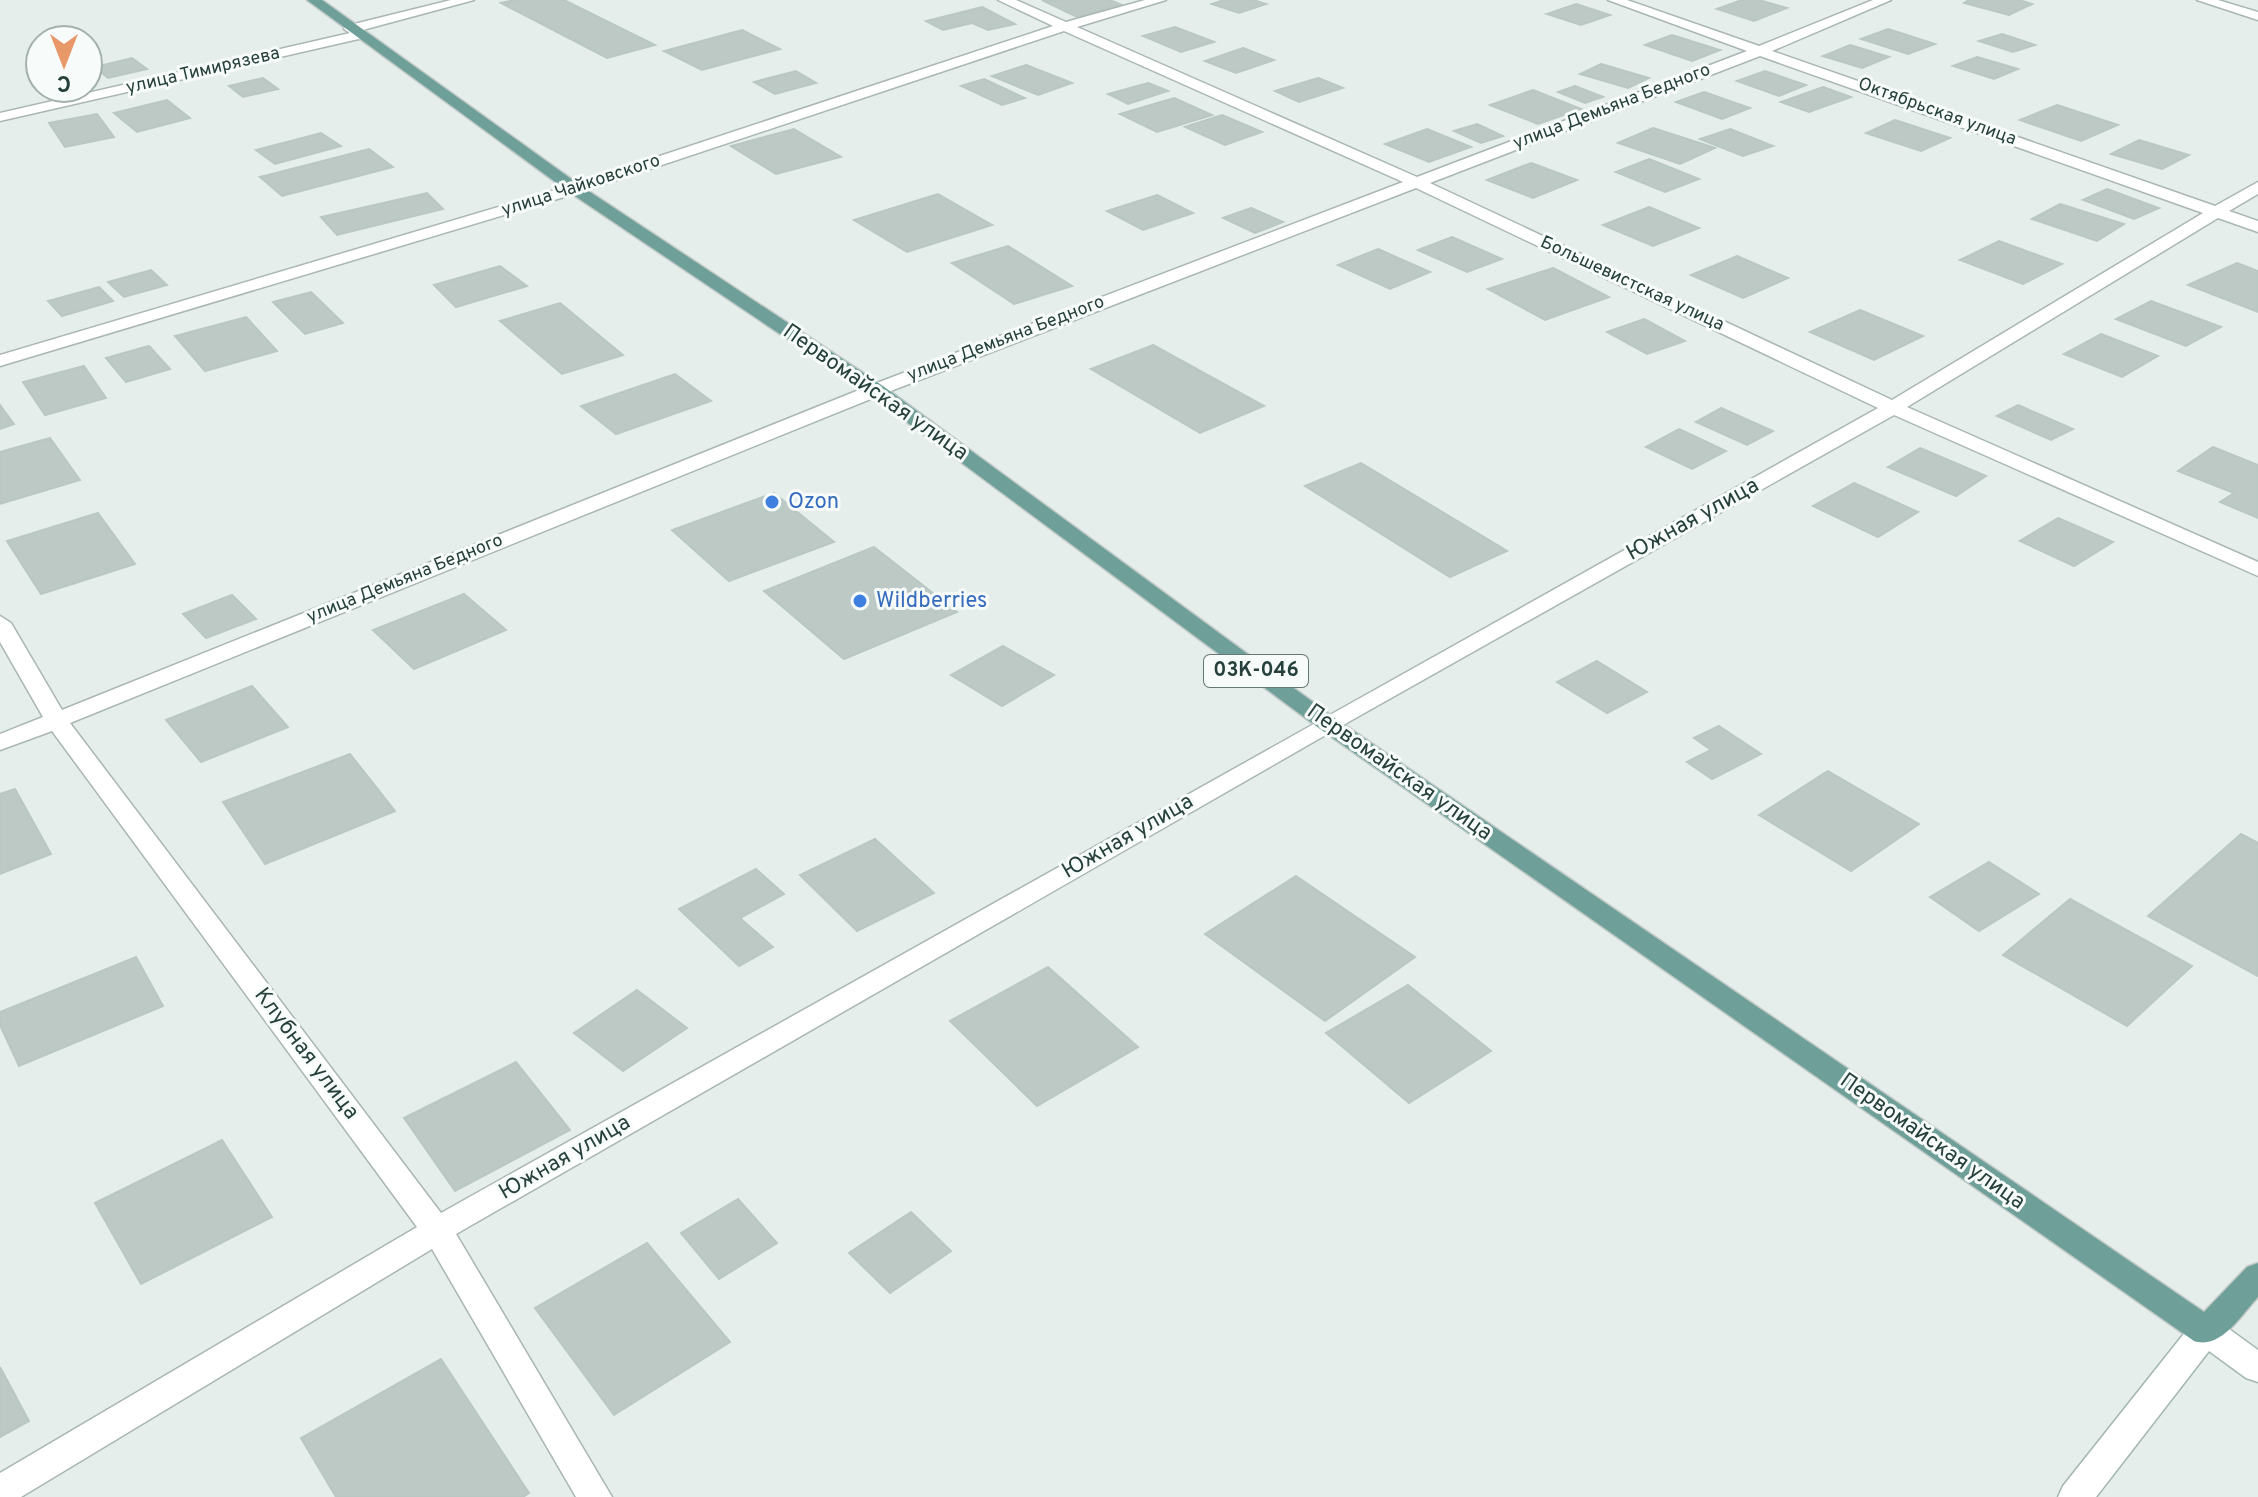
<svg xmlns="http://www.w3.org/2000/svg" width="2258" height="1497" viewBox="0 0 2258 1497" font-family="Overpass,sans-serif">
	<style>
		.building { fill: #bcc9c5; stroke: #b9c8c3; stroke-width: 2 }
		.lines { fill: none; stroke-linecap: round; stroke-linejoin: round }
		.street-casing { stroke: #a9b6b4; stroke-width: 3 }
		.secondary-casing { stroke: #a2b6b2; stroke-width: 3 }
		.primary-casing { stroke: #c2cac8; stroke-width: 3 }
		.street { fill: #fff; fill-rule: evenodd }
		.secondary { fill: #fff; fill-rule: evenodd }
		.primary { fill: #6ea099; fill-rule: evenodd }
		.shop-dot { fill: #3f7fe0; stroke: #f7fbf9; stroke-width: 3 }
		.labels { text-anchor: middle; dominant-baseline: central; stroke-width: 6; stroke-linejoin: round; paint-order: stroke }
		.far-street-label { font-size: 18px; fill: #26403c; stroke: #f7fbf9 }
		.shield { fill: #f7fbf9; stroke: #657875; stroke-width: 2 }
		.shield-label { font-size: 20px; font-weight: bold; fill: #26403c }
		.street-label { font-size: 22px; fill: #26403c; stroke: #f7fbf9 }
		.shop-label { font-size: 22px; fill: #366cbe; stroke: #f7fbf9; text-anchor: start }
	</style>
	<rect width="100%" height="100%" fill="#e6eeec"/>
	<g class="building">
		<path d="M515 0H564L655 45 607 58 501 3Z"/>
		<path d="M1042 0H1110L1122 5 1077 17Z"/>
		<path d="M1224 0H1253L1266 4 1239 13 1212 4Z"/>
		<path d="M1742 0H1759L1787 8 1754 21 1717 9Z"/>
		<path d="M1969 0H2019L2032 4 2009 15 1964 3Z"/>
		<path d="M1576 4 1610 15 1581 25 1547 14Z"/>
		<path d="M982 7 1015 24 988 30 972 23 943 30 926 21Z"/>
		<path d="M1175 27 1214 42 1181 52 1143 36Z"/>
		<path d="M1888 29 1935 44 1908 54 1861 39Z"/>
		<path d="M742 30 780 49 702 70 664 51Z"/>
		<path d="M2002 34 2035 45 2013 52 1979 41Z"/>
		<path d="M1672 35 1720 50 1692 61 1645 45Z"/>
		<path d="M1850 45 1889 57 1862 68 1823 56Z"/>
		<path d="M1243 48 1274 60 1236 73 1205 61Z"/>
		<path d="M1977 57 2018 69 1994 79 1953 66Z"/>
		<path d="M132 58 147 69 108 78 95 67Z"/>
		<path d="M1601 64 1649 78 1628 88 1580 74Z"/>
		<path d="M1026 65 1072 83 1038 95 992 76Z"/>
		<path d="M796 71 816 83 775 94 754 82Z"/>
		<path d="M1765 71 1806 85 1779 96 1737 81Z"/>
		<path d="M263 78 278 89 243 97 229 86Z"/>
		<path d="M1318 78 1343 88 1299 102 1275 91Z"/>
		<path d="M984 79 1025 98 1002 105 961 86Z"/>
		<path d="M1148 83 1168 91 1128 104 1108 94Z"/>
		<path d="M1575 86 1603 97 1585 103 1558 92Z"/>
		<path d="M1823 87 1851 97 1809 112 1781 102Z"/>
		<path d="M1533 90 1581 109 1538 124 1490 105Z"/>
		<path d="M1704 92 1750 108 1722 119 1676 102Z"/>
		<path d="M1174 98 1212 115 1157 132 1120 114Z"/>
		<path d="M167 100 190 118 137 132 114 113Z"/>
		<path d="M2057 105 2118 125 2081 141 2020 120Z"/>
		<path d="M97 114 114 137 65 147 49 123Z"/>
		<path d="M1222 115 1262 132 1225 145 1185 127Z"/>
		<path d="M1895 120 1950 138 1921 151 1866 133Z"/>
		<path d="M1477 124 1503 136 1481 143 1454 131Z"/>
		<path d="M1653 128 1715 148 1680 164 1618 143Z"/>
		<path d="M794 129 841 157 776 174 731 146Z"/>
		<path d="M1427 129 1471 147 1429 162 1385 144Z"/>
		<path d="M1730 129 1773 146 1743 156 1700 139Z"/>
		<path d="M321 133 341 146 275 164 256 150Z"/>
		<path d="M2139 140 2189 155 2162 169 2111 154Z"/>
		<path d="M369 149 393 167 282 196 260 177Z"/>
		<path d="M1649 159 1699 179 1665 192 1616 172Z"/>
		<path d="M1531 163 1577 180 1533 198 1487 180Z"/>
		<path d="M2107 189 2159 208 2134 219 2083 200Z"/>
		<path d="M427 193 443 209 337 235 321 217Z"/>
		<path d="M938 194 992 225 907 252 854 220Z"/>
		<path d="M1157 195 1193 213 1143 230 1107 211Z"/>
		<path d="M2060 204 2124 224 2097 241 2032 219Z"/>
		<path d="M1649 207 1699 228 1653 246 1603 225Z"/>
		<path d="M1251 208 1283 222 1255 233 1223 218Z"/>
		<path d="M1452 237 1502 259 1467 272 1418 250Z"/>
		<path d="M1999 241 2062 264 2023 284 1960 260Z"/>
		<path d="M1008 246 1072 286 1014 304 952 263Z"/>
		<path d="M1378 249 1430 272 1390 289 1338 265Z"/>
		<path d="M1737 256 1788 278 1743 298 1691 275Z"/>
		<path d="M2237 263 2258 271V312L2188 285Z"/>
		<path d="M500 266 527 286 456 307 434 285Z"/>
		<path d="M1553 268 1609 297 1545 320 1488 289Z"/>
		<path d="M151 270 167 285 124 297 108 282Z"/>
		<path d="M99 287 113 301 62 316 48 301Z"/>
		<path d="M311 292 343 323 305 334 273 302Z"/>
		<path d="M2151 301 2221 327 2186 346 2116 319Z"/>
		<path d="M560 303 623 355 562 374 500 321Z"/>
		<path d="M1860 310 1923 336 1874 360 1810 332Z"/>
		<path d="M246 317 277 351 205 371 175 336Z"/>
		<path d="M1644 319 1685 341 1647 354 1607 332Z"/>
		<path d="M2101 334 2158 356 2122 377 2064 354Z"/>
		<path d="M1153 345 1264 406 1200 433 1091 369Z"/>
		<path d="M149 346 170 369 126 382 106 358Z"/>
		<path d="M84 366 106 398 45 415 23 382Z"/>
		<path d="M675 374 711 401 616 434 581 406Z"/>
		<path d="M0 405 14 424 0 429Z"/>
		<path d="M2018 405 2073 429 2051 440 1997 416Z"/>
		<path d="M1721 408 1773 431 1747 445 1696 422Z"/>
		<path d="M1679 429 1726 451 1692 469 1646 447Z"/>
		<path d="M50 438 80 480 0 504V452Z"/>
		<path d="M2213 447 2258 465V518L2220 502 2234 493 2178 471Z"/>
		<path d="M1920 448 1986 476 1956 496 1888 467Z"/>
		<path d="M1361 463 1507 551 1450 577 1305 486Z"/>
		<path d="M1854 483 1918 512 1878 537 1813 506Z"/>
		<path d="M774 493 834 542 729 581 672 530Z"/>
		<path d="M98 513 135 564 41 594 7 541Z"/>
		<path d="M2058 518 2113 542 2074 566 2020 541Z"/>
		<path d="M874 547 957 612 844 659 764 591Z"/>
		<path d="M464 594 506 630 414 669 373 630Z"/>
		<path d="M232 595 256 619 206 638 183 614Z"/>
		<path d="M1003 646 1054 675 1002 706 951 675Z"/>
		<path d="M1597 661 1647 692 1607 713 1557 682Z"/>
		<path d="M252 686 288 727 201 762 166 720Z"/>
		<path d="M1719 726 1761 754 1712 779 1687 762 1711 750 1694 738Z"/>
		<path d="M350 754 395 811 265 864 223 802Z"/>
		<path d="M1828 771 1919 824 1851 871 1759 815Z"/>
		<path d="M15 789 51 854 0 874V794Z"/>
		<path d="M2241 834 2258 843V976L2148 916Z"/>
		<path d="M875 839 934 893 857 931 800 875Z"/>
		<path d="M1989 862 2039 894 1979 931 1930 897Z"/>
		<path d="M756 869 784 894 740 918 773 947 739 966 679 909Z"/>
		<path d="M1296 876 1415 957 1325 1021 1205 934Z"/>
		<path d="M2070 899 2192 966 2127 1026 2003 955Z"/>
		<path d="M136 957 163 1006 19 1066 0 1025V1012Z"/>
		<path d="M1048 967 1138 1047 1037 1106 950 1021Z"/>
		<path d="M1408 985 1491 1051 1409 1103 1326 1033Z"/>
		<path d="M637 990 687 1028 623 1071 574 1033Z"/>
		<path d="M516 1062 570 1130 455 1191 404 1118Z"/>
		<path d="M222 1140 272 1217 141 1284 95 1203Z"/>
		<path d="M738 1199 777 1243 719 1279 681 1233Z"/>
		<path d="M911 1212 951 1251 890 1293 849 1253Z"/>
		<path d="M647 1243 730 1342 614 1415 535 1308Z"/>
		<path d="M441 1359 529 1493 523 1497H336L301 1438Z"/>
		<path d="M0 1367 29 1421 0 1437Z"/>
	</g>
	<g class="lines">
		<defs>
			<g id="street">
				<path d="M451 0H474L359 31 365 35 363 38 0 121V113L350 33 344 29 346 26Z"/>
				<path d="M998 0H1016L1066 22 1145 0H1166L1077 27 1417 177 1747 51 1608 0H1627L1759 46 1873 0H1891L1772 51 2215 206 2258 182V194L2229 211 2258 221V232L2218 218 1907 407 2258 562V576L1894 415 1336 729 456 1234 612 1497H576L432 1249 21 1497H0V1473L417 1227 52 731 0 750V734L43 717 0 642V616L11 623 62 710 869 386 1403 182 1064 31 581 192 0 366V355L569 186 1053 26ZM1760 56 2203 213 1892 400 1430 183ZM1416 188 1878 408 441 1213 70 723 883 394Z"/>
				<path d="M2197 0H2218L2258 12V20Z"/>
			</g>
			<path id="secondary" d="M2206 1317 2218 1321 2258 1350V1382L2246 1378 2209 1351 2096 1497H2058L2063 1486 2194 1321Z"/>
			<path id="primary" d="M307 0H322L581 186 883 386 1336 719 2204 1312 2247 1267 2258 1263V1297C2241 1315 2221 1350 2194 1341L1320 729 869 394 569 192Z"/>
		</defs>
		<use href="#street" class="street-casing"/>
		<use href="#secondary" class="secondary-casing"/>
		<use href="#primary" class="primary-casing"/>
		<use href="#street" class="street"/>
		<use href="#secondary" class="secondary"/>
		<use href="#primary" class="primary"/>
	</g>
	<g class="shop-dot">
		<circle cx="772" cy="502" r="8"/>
		<circle cx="860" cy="601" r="8"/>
	</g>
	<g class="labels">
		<g class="far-street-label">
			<text transform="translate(203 71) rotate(-13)">улица Тимирязева</text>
			<text transform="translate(1612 107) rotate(-21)">улица Демьяна Бедного</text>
			<text transform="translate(1937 112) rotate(20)">Октябрьская улица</text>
			<text transform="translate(581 186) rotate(-18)">улица Чайковского</text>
			<text transform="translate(1632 284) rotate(25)">Большевистская улица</text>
			<text transform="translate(1006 339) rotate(-21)">улица Демьяна Бедного</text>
			<text transform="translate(405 579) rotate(-22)">улица Демьяна Бедного</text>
		</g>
		<rect class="shield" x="1204" y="655" width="104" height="32" rx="6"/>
		<g class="shield-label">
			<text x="1256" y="671">03К-046</text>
		</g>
		<g class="street-label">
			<text transform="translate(875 393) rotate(35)">Первомайская улица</text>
			<text transform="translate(1693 520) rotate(-29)">Южная улица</text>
			<text transform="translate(1399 773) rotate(35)">Первомайская улица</text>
			<text transform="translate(1128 837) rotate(-30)">Южная улица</text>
			<text transform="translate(306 1054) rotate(53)">Клубная улица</text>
			<text transform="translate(1932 1142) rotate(35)">Первомайская улица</text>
			<text transform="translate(565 1158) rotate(-30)">Южная улица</text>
		</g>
		<g class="shop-label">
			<text x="788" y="502">Ozon</text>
			<text x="876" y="601">Wildberries</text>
		</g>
	</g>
	<g transform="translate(64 64) rotate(180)"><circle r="38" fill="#f7fbf9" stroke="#a3b0ad" stroke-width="2"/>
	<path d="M0-6L14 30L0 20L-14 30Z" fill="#e9986a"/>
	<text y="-12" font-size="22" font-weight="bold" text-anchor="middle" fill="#26403c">С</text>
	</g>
</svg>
